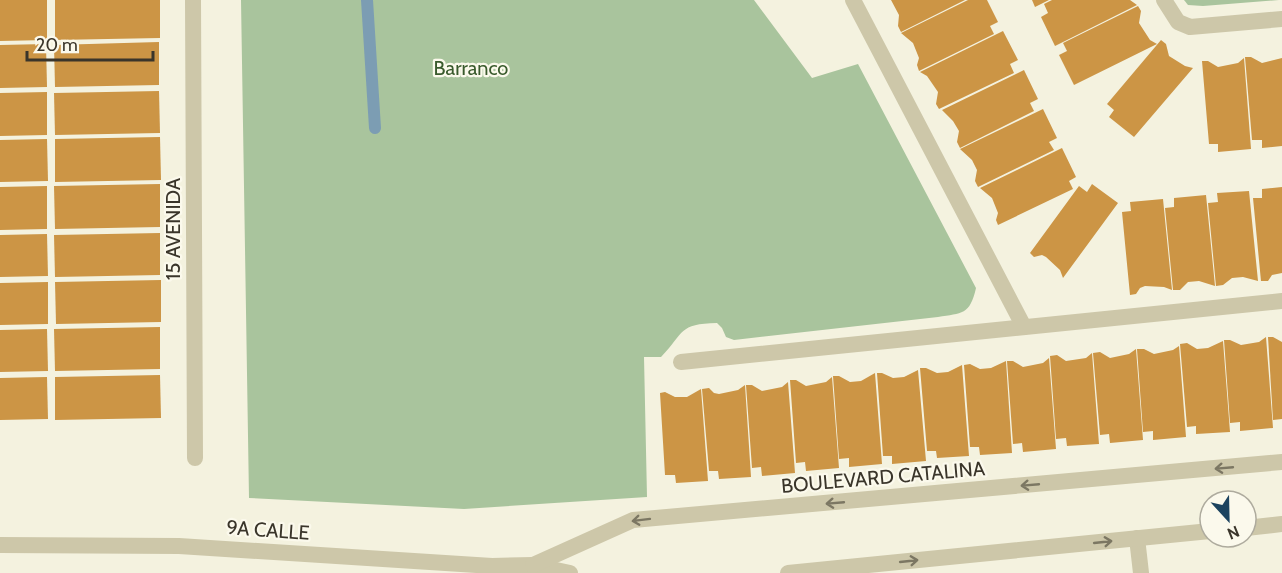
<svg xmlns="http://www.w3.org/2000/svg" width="1282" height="573" viewBox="0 0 1282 573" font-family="Cabin,sans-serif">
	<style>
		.green { fill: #a9c49d }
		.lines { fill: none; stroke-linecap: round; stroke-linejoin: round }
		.stream { stroke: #7c9db3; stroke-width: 12 }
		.building { fill: #cc9545 }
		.minor { stroke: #cdc7a9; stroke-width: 16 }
		.tertiary { stroke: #cdc7a9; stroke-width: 16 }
		.oneway { stroke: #7c7763 }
		.labels { text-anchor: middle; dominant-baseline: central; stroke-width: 4.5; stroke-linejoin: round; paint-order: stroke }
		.park-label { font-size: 20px; fill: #395a2c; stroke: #fbf9ec }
		.street-label { font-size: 20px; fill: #3a352a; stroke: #fbf9ec }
	</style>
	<rect width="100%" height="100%" fill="#f4f2df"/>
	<g class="green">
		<path d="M241 0H754L812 78 858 64 976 288C970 315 962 313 938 317L734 340 726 337 722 328 717 323C678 324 685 332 661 357H644L647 497 464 509 249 498Z"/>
		<path d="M1184 0H1279L1203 6 1188 5Z"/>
	</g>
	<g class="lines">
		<path class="stream" d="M367 0 375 128"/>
	</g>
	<g class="building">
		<path d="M0 0H47V40L0 41Z"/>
		<path d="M55 0H160V38L55 40Z"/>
		<path d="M891 0H965L901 32 898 26 899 15Z"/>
		<path d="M968 0H987L998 22 990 26 994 34 919 71 917 65 919 58 913 43 901 33Z"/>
		<path d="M1032 0H1049L1035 7Z"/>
		<path d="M1052 0H1130L1137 5 1055 46 1041 17 1048 13 1044 4Z"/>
		<path d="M1138 6 1141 11 1139 23 1150 40 1157 44 1074 85 1059 55 1067 51 1063 43Z"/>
		<path d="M1003 31 1018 60 1010 64 1014 73 939 109 936 104 938 92 927 76 920 72Z"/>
		<path d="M1161 40 1166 44 1169 56 1185 66 1193 68 1134 137 1109 117 1114 110 1107 104Z"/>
		<path d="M159 42V85L55 87 54 45Z"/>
		<path d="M46 44 47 87 0 88V45Z"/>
		<path d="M1245 57H1251L1262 63 1282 58V146L1262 148V140H1252Z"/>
		<path d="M1244 58 1251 149 1218 152V144H1209L1202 61H1208L1218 67 1238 63Z"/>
		<path d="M1024 70 1038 99 1030 103 1034 111 960 148 957 142 959 131 953 121 942 110Z"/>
		<path d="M159 91 160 133 55 135 54 93Z"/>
		<path d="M47 92V135L0 136V93Z"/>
		<path d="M1043 109 1057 138 1049 142 1054 150 978 187 975 181 977 170 972 160 960 149Z"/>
		<path d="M160 137 161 180 55 182V139Z"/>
		<path d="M47 139 48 181 0 182V140Z"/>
		<path d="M1062 148 1076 177 1069 181 1073 189 998 225 996 220 998 213 992 198 980 188Z"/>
		<path d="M160 184V227L55 229 54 186Z"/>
		<path d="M1092 184 1118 203 1063 278 1060 270 1046 257 1042 255 1034 257 1030 253 1079 186 1087 192Z"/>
		<path d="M47 186V229L0 230V187Z"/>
		<path d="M1282 187V273L1272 275 1268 281H1261L1253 198H1262V189Z"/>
		<path d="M1249 191 1258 281 1243 277 1232 278 1223 285 1216 286 1208 203 1218 202 1217 193Z"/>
		<path d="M1206 195 1215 286 1199 281 1188 282 1180 290H1173L1165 208 1174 207V198Z"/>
		<path d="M1163 199 1172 290 1164 287 1145 286 1140 288 1136 294 1130 295 1122 212 1131 211 1130 202Z"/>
		<path d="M160 233V275L55 277 54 235Z"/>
		<path d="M47 234 48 276 0 277V235Z"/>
		<path d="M161 280V322L56 324 55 282Z"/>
		<path d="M48 282V324L0 325V283Z"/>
		<path d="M160 327V369L55 371 54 329Z"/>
		<path d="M47 329 48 371 0 372V330Z"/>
		<path d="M1266 337 1273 428 1240 431V422L1230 423 1224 340H1230L1241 345 1259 342Z"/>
		<path d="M1268 337H1273L1282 342V419L1273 420Z"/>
		<path d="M1223 341 1230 432 1196 434V426L1187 427 1180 344 1187 343 1197 349 1208 348Z"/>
		<path d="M1179 346 1186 437 1153 440V431L1143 432 1137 349H1144L1154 354 1173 350Z"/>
		<path d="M1136 349 1143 440 1110 443 1109 434 1100 435 1093 353 1100 352 1110 358 1129 354Z"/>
		<path d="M1092 353 1099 444 1067 446 1066 438 1056 439 1050 356 1057 355 1066 361 1086 358Z"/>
		<path d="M1049 358 1056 449 1023 452 1022 443 1013 444 1007 361H1013L1023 367 1043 363Z"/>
		<path d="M1006 361 1012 453 980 455 979 447H970L964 365 970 364 980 369 991 368Z"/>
		<path d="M962 365 969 456 937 458 936 451H927L920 368H926L937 373 948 372Z"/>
		<path d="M918 370 926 461 892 464V456H883L877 373H882L893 378 904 377Z"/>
		<path d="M875 373 882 464 849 467V458L839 459 833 376H839L850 382 861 381Z"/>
		<path d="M160 375 161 418 55 420V377Z"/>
		<path d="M47 377 48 419 0 420V378Z"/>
		<path d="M832 377 839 468 806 471 805 462 796 463 790 380H796L806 386 826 382Z"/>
		<path d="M788 382 795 473 762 476 761 467 752 468 746 385H752L762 391 782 387Z"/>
		<path d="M745 385 751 477 719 479 718 471H709L702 389 709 388 714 393 719 394 738 390Z"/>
		<path d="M701 389 708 481 676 483 675 475H665L660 393 665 392 675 397H687Z"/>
	</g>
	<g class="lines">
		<g class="minor">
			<path d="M193 0 195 458"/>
			<path d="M853 0 1024 327"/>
			<path d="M1164 0 1178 22 1190 27 1282 19"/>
			<path d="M681 362 1282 301"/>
			<path d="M1137 538 1141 573"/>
		</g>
		<g class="tertiary">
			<path d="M1246 528 1282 524"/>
			<path d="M0 545 179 546 492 566 533 565 570 573"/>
			<path d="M533 565 633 520 1282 462"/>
			<path d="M788 573 1210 531"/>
		</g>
	</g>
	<defs><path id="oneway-shaft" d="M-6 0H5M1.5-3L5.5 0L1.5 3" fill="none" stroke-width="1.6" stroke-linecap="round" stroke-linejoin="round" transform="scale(1.5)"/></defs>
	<g class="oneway">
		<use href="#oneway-shaft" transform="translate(1224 468) rotate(175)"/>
		<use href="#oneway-shaft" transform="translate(1030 485) rotate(175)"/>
		<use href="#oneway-shaft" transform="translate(835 503) rotate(175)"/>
		<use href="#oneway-shaft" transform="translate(641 520) rotate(173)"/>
		<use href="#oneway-shaft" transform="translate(1103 542) rotate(-6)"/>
		<use href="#oneway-shaft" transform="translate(909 561) rotate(-6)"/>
	</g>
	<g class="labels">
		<g class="park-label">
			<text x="471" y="68">Barranco</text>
		</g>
		<g class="street-label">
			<text transform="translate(173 229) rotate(-90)">15 AVENIDA</text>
			<text transform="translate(883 477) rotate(-5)">BOULEVARD CATALINA</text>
			<text transform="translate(268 530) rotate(4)">9A CALLE</text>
		</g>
	</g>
	<g transform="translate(1228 519) rotate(158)"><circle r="28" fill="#fbf9ec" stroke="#aeab9e" stroke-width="1.5"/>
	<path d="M0-4.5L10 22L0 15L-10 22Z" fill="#1c435f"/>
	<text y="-9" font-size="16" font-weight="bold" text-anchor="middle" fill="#3a352a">N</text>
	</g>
	<path d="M27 51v9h126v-9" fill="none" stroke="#3a352a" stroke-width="3"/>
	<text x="36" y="51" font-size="18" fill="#3a352a" stroke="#fbf9ec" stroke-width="4.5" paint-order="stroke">20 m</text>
</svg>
